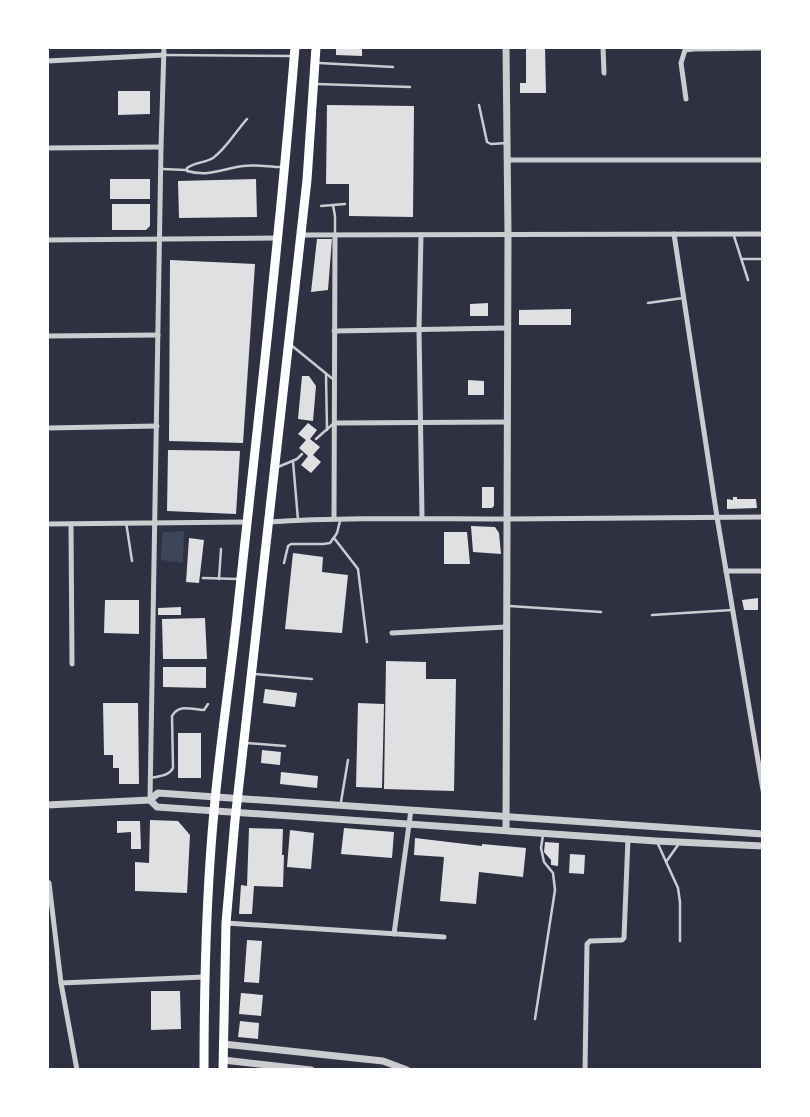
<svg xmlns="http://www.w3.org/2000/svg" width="810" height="1117" viewBox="0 0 810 1117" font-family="Manrope,sans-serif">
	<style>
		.green { fill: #3c4559 }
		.building { fill: #e0e0e3 }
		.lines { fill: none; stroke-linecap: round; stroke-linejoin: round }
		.service { stroke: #caccd0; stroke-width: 2.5 }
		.minor { stroke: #caccd0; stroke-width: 5 }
		.tertiary { stroke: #caccd0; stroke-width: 7 }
		.primary { stroke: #fff; stroke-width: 9 }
	</style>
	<rect width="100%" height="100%" fill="#2d3142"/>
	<path class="green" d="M184 531 183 563 161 560 162 535 164 532Z"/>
	<g class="building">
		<path d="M336 47H362V56L336 55Z"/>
		<path d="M526 47H545L546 93H520V83H526Z"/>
		<path d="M118 91H150V114L118 115Z"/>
		<path d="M327 105 414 106 413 217 349 216V184H326Z"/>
		<rect x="110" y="179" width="40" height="20"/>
		<path d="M256 179 257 217 179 218 178 181Z"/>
		<path d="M112 204H150V226L146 230H112Z"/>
		<path d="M317 239H332L328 290 311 292Z"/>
		<path d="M170 260 255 264 243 443 169 441Z"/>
		<path d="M488 303V316H470V304Z"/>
		<path d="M571 309V325H519V310Z"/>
		<path d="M302 376H309L316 386 313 421 298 419Z"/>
		<path d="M468 380 484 381V395H468Z"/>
		<path d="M308 423 317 430 310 439 320 447 313 455 321 462 311 473 301 465 308 456 299 448 306 440 298 434Z"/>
		<path d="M168 450 240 451 236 514 167 511Z"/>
		<path d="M482 487H494V506L492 508H482Z"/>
		<path d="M733 497H737V499H756L757 508 727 509V499L733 500Z"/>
		<path d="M471 526 495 527 499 533 501 554 473 552Z"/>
		<path d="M444 532H467L470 564H444Z"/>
		<path d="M189 538 204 540 199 583 186 582Z"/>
		<path d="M293 553 323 557 322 572 348 575 342 633 285 629Z"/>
		<path d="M758 598V610H744L742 600Z"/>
		<path d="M105 600H139V634L104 633Z"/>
		<path d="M181 607V615H158V608Z"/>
		<path d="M205 618 207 659H163L162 619Z"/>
		<path d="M386 661 426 662V679H456L454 791 384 789Z"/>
		<path d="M163 667H206V688L163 687Z"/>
		<path d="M265 689 297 693 295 707 263 703Z"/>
		<path d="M103 703H138L139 784H119V768H113V755H104Z"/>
		<path d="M358 703 384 704 382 788 356 787Z"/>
		<rect x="178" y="733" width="23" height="45"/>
		<path d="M262 750 281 752 280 765 261 763Z"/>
		<path d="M281 772 318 776 317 788 280 784Z"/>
		<path d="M150 820 178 821 190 835 187 893 135 891V862L149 863Z"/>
		<path d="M117 821H140L141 849H131V832L117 833Z"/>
		<path d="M249 828 283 829 282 855H284L283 887 254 886 252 914H239L241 885 247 886Z"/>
		<path d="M344 828 394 832 392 858 341 854Z"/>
		<path d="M290 830 314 833 311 869 287 867Z"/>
		<path d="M415 838 482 846V844L526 848 523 877 479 872 476 904 440 901 444 857 414 855Z"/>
		<path d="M545 842 559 843 558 866 551 865V860L544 852Z"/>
		<path d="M570 854 585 855 584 874 569 873Z"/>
		<path d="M247 940 262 941 259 983 244 982Z"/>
		<path d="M151 991H180L181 1029 151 1030Z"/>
		<path d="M241 993 263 995 261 1016 239 1014Z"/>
		<path d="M240 1021 259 1023 258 1039 238 1037Z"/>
	</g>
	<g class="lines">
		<g class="service">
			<path d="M165 55 291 56"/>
			<path d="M319 63 393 67"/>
			<path d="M317 84 410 87"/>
			<path d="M479 105 487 142 491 144 507 143"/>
			<path d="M247 119C236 131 226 149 213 158 205 163 195 162 187 168V171C209 177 222 169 243 166 255 164 269 167 282 167"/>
			<path d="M162 169 186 170"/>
			<path d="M333 205 345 204"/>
			<path d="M321 206 333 205 335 216V235"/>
			<path d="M734 236 748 280"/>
			<path d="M741 259H763"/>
			<path d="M648 303 683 298"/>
			<path d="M291 345 334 380"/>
			<path d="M326 374 327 430"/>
			<path d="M316 439 334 423"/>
			<path d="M293 461 298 520"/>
			<path d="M278 467 297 459 302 454"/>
			<path d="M126 522 132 561"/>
			<path d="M334 538 358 569 367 642"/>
			<path d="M284 563 288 546 291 544H323L330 543 337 533 340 521"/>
			<path d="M203 578 238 579"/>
			<path d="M219 579 221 549"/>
			<path d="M509 606 601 612"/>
			<path d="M652 615 732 610"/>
			<path d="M255 674 312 679"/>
			<path d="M246 743 285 746"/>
			<path d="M151 778C159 776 169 776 173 768L172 716C179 703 193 710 204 710L208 704"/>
			<path d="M341 802 348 760"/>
			<path d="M658 844 678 888 680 902V941"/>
			<path d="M666 862 678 845"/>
			<path d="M535 1019 555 890 553 873 544 862 541 848 543 835"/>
		</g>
		<g class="minor">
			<path d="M603 47 604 73"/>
			<path d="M47 61 164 55"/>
			<path d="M686 99 681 63 685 50 694 49 763 48"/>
			<path d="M47 148 161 147"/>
			<path d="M507 160H763"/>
			<path d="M674 234 717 517 763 790"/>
			<path d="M300 235 763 234"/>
			<path d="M421 235 419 329 422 517"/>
			<path d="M47 240 278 238"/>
			<path d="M334 331 507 328"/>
			<path d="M47 336 158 335"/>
			<path d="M335 423 507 422"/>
			<path d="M47 428 157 426"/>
			<path d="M334 518 335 235"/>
			<path d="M269 522C349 517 428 519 508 519 593 519 678 517 763 517"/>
			<path d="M47 524 247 522"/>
			<path d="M71 524 72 664"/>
			<path d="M726 571H763"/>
			<path d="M392 633 506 627"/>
			<path d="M150 800 161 147 164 47"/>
			<path d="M47 881 49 883 61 983 77 1070"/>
			<path d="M226 923 444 937"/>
			<path d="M394 934 411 810"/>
			<path d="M61 983 204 977"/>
			<path d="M585 1070 587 944 590 941 622 940 624 938 628 838"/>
		</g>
		<g class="tertiary">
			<path d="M150 800 157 807 656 841 763 846"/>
			<path d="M47 805 150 800 158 793 763 834"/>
			<path d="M506 830 508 235 506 47"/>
			<path d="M223 1044 383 1061 407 1070"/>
			<path d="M223 1060 311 1070"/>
		</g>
		<g class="primary">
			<path d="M204 1070C204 983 206 897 214 811 220 742 231 674 238 606 258 420 280 234 295 47"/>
			<path d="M223 1070 226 923 235 820 307 180 316 47"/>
		</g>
	</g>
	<rect width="810" height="1117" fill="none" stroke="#ffffff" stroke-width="98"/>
</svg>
